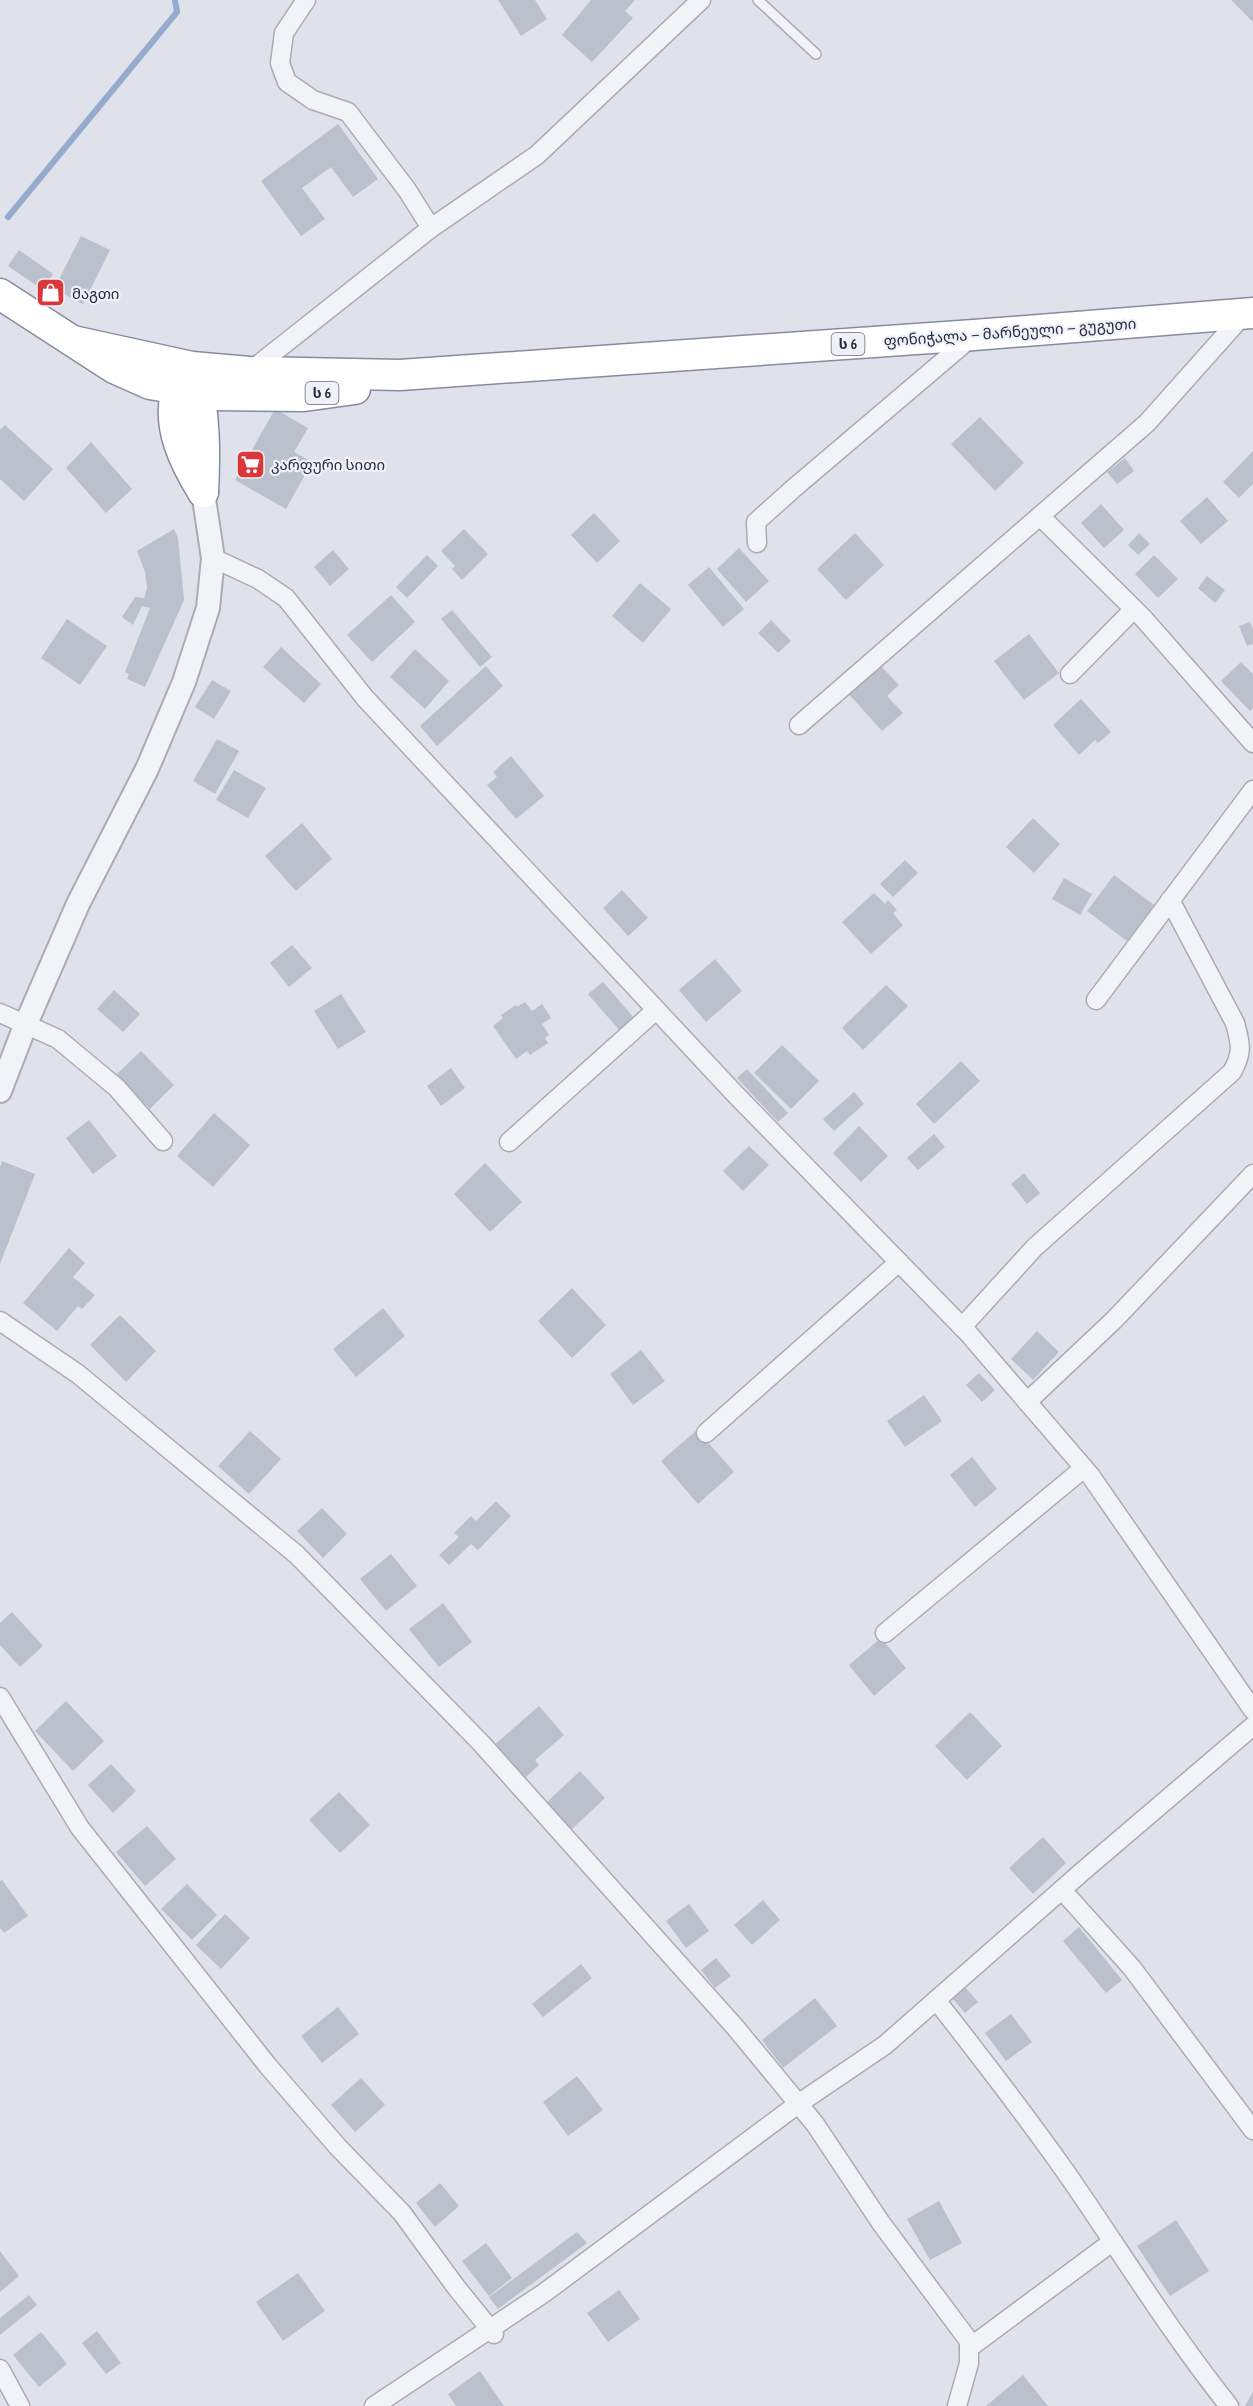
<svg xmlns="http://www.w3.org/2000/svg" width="1253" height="2406" viewBox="0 0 1253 2406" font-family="'PT Sans Narrow','Noto Sans Georgian',sans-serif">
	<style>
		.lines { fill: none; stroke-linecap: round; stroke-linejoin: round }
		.stream { stroke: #96aacd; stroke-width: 6 }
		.building { fill: #bbc0cd }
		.service-casing { stroke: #a8acb8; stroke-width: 12 }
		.minor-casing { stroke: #a8acb8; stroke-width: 21 }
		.tertiary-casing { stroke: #a8acb8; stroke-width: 26 }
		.trunk-casing { stroke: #858ca2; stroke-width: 33 }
		.service { stroke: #f2f3f7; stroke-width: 9 }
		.minor { stroke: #f2f3f7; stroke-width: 18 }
		.tertiary { stroke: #f2f3f7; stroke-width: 22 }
		.trunk { stroke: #fff; stroke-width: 30 }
		.labels { text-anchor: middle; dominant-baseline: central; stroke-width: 4.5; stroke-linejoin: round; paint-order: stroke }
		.shield { fill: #eef1f7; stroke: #626878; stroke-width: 1.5 }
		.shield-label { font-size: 14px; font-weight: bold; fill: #262d42 }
		.poi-label { font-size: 15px; fill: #262d42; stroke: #eef1f7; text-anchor: start }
		.street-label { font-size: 15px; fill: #262d42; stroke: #eef1f7 }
	</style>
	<rect width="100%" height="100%" fill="#dfe2ea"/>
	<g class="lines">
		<path class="stream" d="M8 217 177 12 175 0"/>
	</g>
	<g class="building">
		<path d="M498 0H535L547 19 521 36Z"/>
		<path d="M591 0H635L625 11 633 18 592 62 562 35Z"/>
		<path d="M1231 0H1253V22Z"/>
		<path d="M338 124 378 179 353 197 331 167 302 188 325 219 301 236 261 181Z"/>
		<path d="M81 236 110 250 83 304 54 289Z"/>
		<path d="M19 250 53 274 43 290 8 266Z"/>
		<path d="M275 409 308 428 294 452 312 462 286 509 235 480Z"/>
		<path d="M980 417 1024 463 995 491 951 444Z"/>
		<path d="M5 425 53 469 24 501 0 479V430Z"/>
		<path d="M91 442 132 489 106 513 66 468Z"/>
		<path d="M1253 451V484L1239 498 1223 482Z"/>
		<path d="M1125 458 1134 471 1117 484 1107 472Z"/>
		<path d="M1207 497 1228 521 1201 544 1180 521Z"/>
		<path d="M1101 504 1124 530 1104 548 1081 523Z"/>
		<path d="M594 513 620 541 597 563 571 535Z"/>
		<path d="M174 529 178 538 184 600 145 687 127 679 129 674 125 672 150 608 142 606 133 625 122 617 135 597 144 598 147 588 145 572 137 551Z"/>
		<path d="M464 529 488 554 462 580 452 569 455 566 441 551Z"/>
		<path d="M855 533 884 565 846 600 817 569Z"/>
		<path d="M1139 533 1150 544 1138 555 1128 545Z"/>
		<path d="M739 548 769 581 746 602 717 569Z"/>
		<path d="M333 550 349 569 330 586 314 567Z"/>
		<path d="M427 555 438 566 407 598 396 587Z"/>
		<path d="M1154 555 1178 579 1158 598 1135 574Z"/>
		<path d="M709 567 744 609 723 627 688 585Z"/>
		<path d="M1207 576 1225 590 1215 603 1198 588Z"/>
		<path d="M640 583 671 609 643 643 612 616Z"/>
		<path d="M391 595 415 622 372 662 347 635Z"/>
		<path d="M452 610 492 657 480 667 441 619Z"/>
		<path d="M67 619 107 646 80 685 41 658Z"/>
		<path d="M771 620 791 641 778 653 758 633Z"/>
		<path d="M1250 622 1253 629V644L1247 646 1239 626Z"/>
		<path d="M1029 634 1059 673 1024 700 994 661Z"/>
		<path d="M281 647 321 684 304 703 263 667Z"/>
		<path d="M415 649 449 681 425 709 390 677Z"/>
		<path d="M1241 662 1253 674V708L1250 711 1221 681Z"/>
		<path d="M878 663 899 685 887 696 903 713 882 731 847 692Z"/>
		<path d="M486 666 503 686 437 746 420 726Z"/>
		<path d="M212 680 231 691 214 719 195 707Z"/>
		<path d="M1081 699 1111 732 1098 743 1095 740 1079 755 1053 725Z"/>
		<path d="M217 739 239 751 215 794 193 781Z"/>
		<path d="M511 756 544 796 516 819 487 785 497 777 493 772Z"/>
		<path d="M234 770 266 788 248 818 216 800Z"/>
		<path d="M1033 818 1060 844 1034 873 1006 847Z"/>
		<path d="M302 823 332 859 296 891 265 856Z"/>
		<path d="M905 860 918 873 893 897 880 884Z"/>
		<path d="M1114 875 1154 905 1127 941 1087 911Z"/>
		<path d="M1064 878 1092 894 1080 915 1052 899Z"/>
		<path d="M622 890 648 918 628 936 603 908Z"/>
		<path d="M874 893 885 904 888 900 897 910 893 913 903 925 871 954 842 922Z"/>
		<path d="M292 945 312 968 289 987 270 963Z"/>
		<path d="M715 959 742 991 706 1022 679 990Z"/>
		<path d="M603 982 635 1019 620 1031 588 994Z"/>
		<path d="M886 985 908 1006 863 1050 842 1028Z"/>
		<path d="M114 990 140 1014 123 1032 97 1009Z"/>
		<path d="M341 994 366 1032 338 1049 314 1011Z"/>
		<path d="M525 1002 532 1011 542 1004 551 1018 542 1024 549 1035 545 1038 548 1043 530 1055 527 1051 516 1059 493 1026 503 1018 501 1015 516 1005 517 1007Z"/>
		<path d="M782 1045 819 1081 791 1109 754 1073Z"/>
		<path d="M141 1051 174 1085 150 1109 117 1074Z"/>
		<path d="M961 1061 980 1081 934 1124 916 1104Z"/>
		<path d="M451 1068 465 1088 441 1106 427 1086Z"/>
		<path d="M747 1069 788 1113 778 1122 737 1078Z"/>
		<path d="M854 1092 864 1104 834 1131 823 1119Z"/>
		<path d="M214 1113 250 1145 213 1187 177 1156Z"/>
		<path d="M89 1120 117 1156 93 1174 66 1138Z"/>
		<path d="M859 1126 888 1156 861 1182 833 1153Z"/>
		<path d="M934 1134 945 1147 918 1170 907 1158Z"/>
		<path d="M749 1146 769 1165 743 1191 723 1171Z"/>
		<path d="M2 1161 35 1174 0 1264V1167Z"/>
		<path d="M485 1163 522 1202 490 1232 454 1194Z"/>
		<path d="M1024 1173 1040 1193 1027 1204 1011 1184Z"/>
		<path d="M69 1248 85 1263 73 1277 95 1295 82 1309 78 1306 57 1331 23 1303Z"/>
		<path d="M572 1288 606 1325 572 1358 538 1321Z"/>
		<path d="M383 1308 405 1336 356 1377 333 1349Z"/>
		<path d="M120 1315 156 1351 126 1382 90 1345Z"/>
		<path d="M1037 1331 1059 1352 1033 1380 1011 1359Z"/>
		<path d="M641 1350 665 1381 633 1405 610 1374Z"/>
		<path d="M979 1373 995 1390 982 1402 966 1385Z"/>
		<path d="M924 1395 942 1421 905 1447 887 1421Z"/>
		<path d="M697 1430 734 1472 698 1504 661 1461Z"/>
		<path d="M250 1431 281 1459 249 1494 218 1466Z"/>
		<path d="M972 1457 997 1489 975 1507 950 1475Z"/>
		<path d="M496 1501 511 1516 478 1550 471 1544 449 1565 439 1555 459 1537 454 1533 471 1516 476 1521Z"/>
		<path d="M322 1508 347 1534 323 1558 297 1531Z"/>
		<path d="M391 1554 417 1586 386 1611 360 1579Z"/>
		<path d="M443 1603 472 1642 439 1667 409 1629Z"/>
		<path d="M12 1612 43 1646 20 1667 0 1645V1623Z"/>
		<path d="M881 1638 906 1668 874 1696 849 1665Z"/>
		<path d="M66 1701 104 1741 73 1771 35 1731Z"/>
		<path d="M539 1706 564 1735 535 1760 539 1765 523 1780 493 1746Z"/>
		<path d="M970 1712 1002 1746 967 1780 935 1746Z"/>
		<path d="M111 1764 136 1791 113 1813 88 1785Z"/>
		<path d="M580 1771 605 1798 571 1830 546 1803Z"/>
		<path d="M339 1792 370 1825 340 1853 309 1820Z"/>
		<path d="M147 1826 176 1859 145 1886 116 1852Z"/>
		<path d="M1043 1837 1066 1863 1033 1894 1009 1868Z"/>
		<path d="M2 1880 28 1916 4 1933 0 1928V1881Z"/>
		<path d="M187 1884 217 1915 192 1940 161 1909Z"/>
		<path d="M763 1900 780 1920 752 1945 734 1925Z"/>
		<path d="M689 1904 709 1931 686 1948 666 1921Z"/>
		<path d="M225 1914 250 1938 221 1969 196 1945Z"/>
		<path d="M1079 1927 1122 1980 1106 1993 1063 1941Z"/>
		<path d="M716 1958 731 1976 715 1988 701 1970Z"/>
		<path d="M581 1964 592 1978 543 2017 532 2004Z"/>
		<path d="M965 1987 978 2002 965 2013 952 1998Z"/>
		<path d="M815 1998 837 2026 783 2068 762 2040Z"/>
		<path d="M338 2007 359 2034 322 2063 301 2036Z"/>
		<path d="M1011 2014 1032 2042 1006 2061 985 2033Z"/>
		<path d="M577 2076 603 2110 568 2136 543 2102Z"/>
		<path d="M361 2078 385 2105 355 2132 331 2105Z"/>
		<path d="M440 2183 459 2206 435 2227 416 2203Z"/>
		<path d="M939 2201 962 2243 930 2260 907 2219Z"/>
		<path d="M1176 2220 1209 2271 1170 2296 1137 2246Z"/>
		<path d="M577 2232 587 2243 498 2309 489 2297Z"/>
		<path d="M486 2243 512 2278 489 2296 462 2261Z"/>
		<path d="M0 2251 19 2276 0 2292Z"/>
		<path d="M298 2273 325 2311 283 2341 256 2302Z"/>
		<path d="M619 2290 640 2319 608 2342 587 2313Z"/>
		<path d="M29 2295 37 2305 0 2335V2318Z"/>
		<path d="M97 2331 121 2363 106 2374 82 2343Z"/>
		<path d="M41 2332 67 2364 39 2387 13 2355Z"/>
		<path d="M480 2371 504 2406H456L448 2394Z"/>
		<path d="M1023 2375 1048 2406H986Z"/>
		<path d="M1253 2392V2406H1245Z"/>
	</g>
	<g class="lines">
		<defs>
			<path id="service" d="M758 0 816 54"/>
			<g id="minor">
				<path d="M306 0 284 33 280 63 287 82 313 100 348 112 407 190 431 228"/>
				<path d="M249 372 431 228 537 155 701 0"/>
				<path d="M1040 516 1143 618 1253 743"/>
				<path d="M757 543 756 522 794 488 973 336"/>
				<path d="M213 558 258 579 286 598 365 698 736 1095 968 1333 1090 1475 1253 1710"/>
				<path d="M1070 674 1134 609"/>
				<path d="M799 725 1147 423 1245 313"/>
				<path d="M1096 1000 1253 790"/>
				<path d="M0 1013 58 1039 117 1088 163 1141"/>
				<path d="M509 1142 656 1010"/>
				<path d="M0 1321 78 1374 297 1555 481 1743 735 2027 815 2124 881 2223 969 2341V2363L957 2406"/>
				<path d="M962 1327 1035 1247 1232 1072C1243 1052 1241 1045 1235 1023L1170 900"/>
				<path d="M1027 1402 1114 1320 1253 1174"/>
				<path d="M706 1433 899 1262"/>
				<path d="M885 1633 1084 1468"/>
				<path d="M0 1697 80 1828 268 2066 337 2146 402 2213 456 2287 494 2334"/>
				<path d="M1062 1890 1132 1968 1253 2130"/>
				<path d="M936 2000C980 2056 1024 2113 1065 2171 1120 2250 1169 2331 1229 2406"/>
				<path d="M969 2348 1112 2242"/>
				<path d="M0 2369 20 2406"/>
				<path d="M374 2406 544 2293 798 2104 885 2045 1083 1871 1253 1726"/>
			</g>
			<path id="tertiary" d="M0 1091 25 1026 78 904 147 769 184 682 208 608 213 558 203 492"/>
			<g id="trunk">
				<path d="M0 294 114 368 150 384 215 395 304 396 355 389"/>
				<path d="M73 341 192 367 249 372 400 375 974 335 1253 313"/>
				<path d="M187 374C184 379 179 385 177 390 166 426 185 463 203 492"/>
				<path d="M195 375C205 413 205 453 203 492"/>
			</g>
		</defs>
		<use href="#service" class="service-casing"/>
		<use href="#minor" class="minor-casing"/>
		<use href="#tertiary" class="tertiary-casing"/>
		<use href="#trunk" class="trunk-casing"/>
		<use href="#service" class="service"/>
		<use href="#minor" class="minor"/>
		<use href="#tertiary" class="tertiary"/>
		<use href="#trunk" class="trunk"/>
	</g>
	<defs>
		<symbol id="shop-square" viewBox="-11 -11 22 22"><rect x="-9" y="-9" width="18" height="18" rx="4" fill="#db373b" stroke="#eef1f7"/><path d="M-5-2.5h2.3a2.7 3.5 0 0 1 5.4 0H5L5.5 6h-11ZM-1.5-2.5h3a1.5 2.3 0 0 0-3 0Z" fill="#fff"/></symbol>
		<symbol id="supermarket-square" viewBox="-11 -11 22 22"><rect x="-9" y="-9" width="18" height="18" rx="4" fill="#db373b" stroke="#eef1f7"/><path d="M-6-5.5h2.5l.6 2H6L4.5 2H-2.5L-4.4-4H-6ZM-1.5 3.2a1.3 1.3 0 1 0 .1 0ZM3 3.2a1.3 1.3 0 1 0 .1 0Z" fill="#fff"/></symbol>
	</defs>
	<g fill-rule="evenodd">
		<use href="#shop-square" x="34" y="276" width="33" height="33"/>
		<use href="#supermarket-square" x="234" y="448" width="33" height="33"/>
	</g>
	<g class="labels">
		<g class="shield">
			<rect x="831.5" y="333" width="33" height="22" rx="4.5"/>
			<rect x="305.5" y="382" width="33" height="22" rx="4.5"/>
		</g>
		<g class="shield-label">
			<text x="848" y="344">ს 6</text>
			<text x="322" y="393">ს 6</text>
		</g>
		<g class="poi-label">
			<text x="72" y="293">მაგთი</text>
			<text x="271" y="464">კარფური სითი</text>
		</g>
		<g class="street-label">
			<text transform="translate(1010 332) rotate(-4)">ფონიჭალა — მარნეული — გუგუთი</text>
		</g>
	</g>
</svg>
